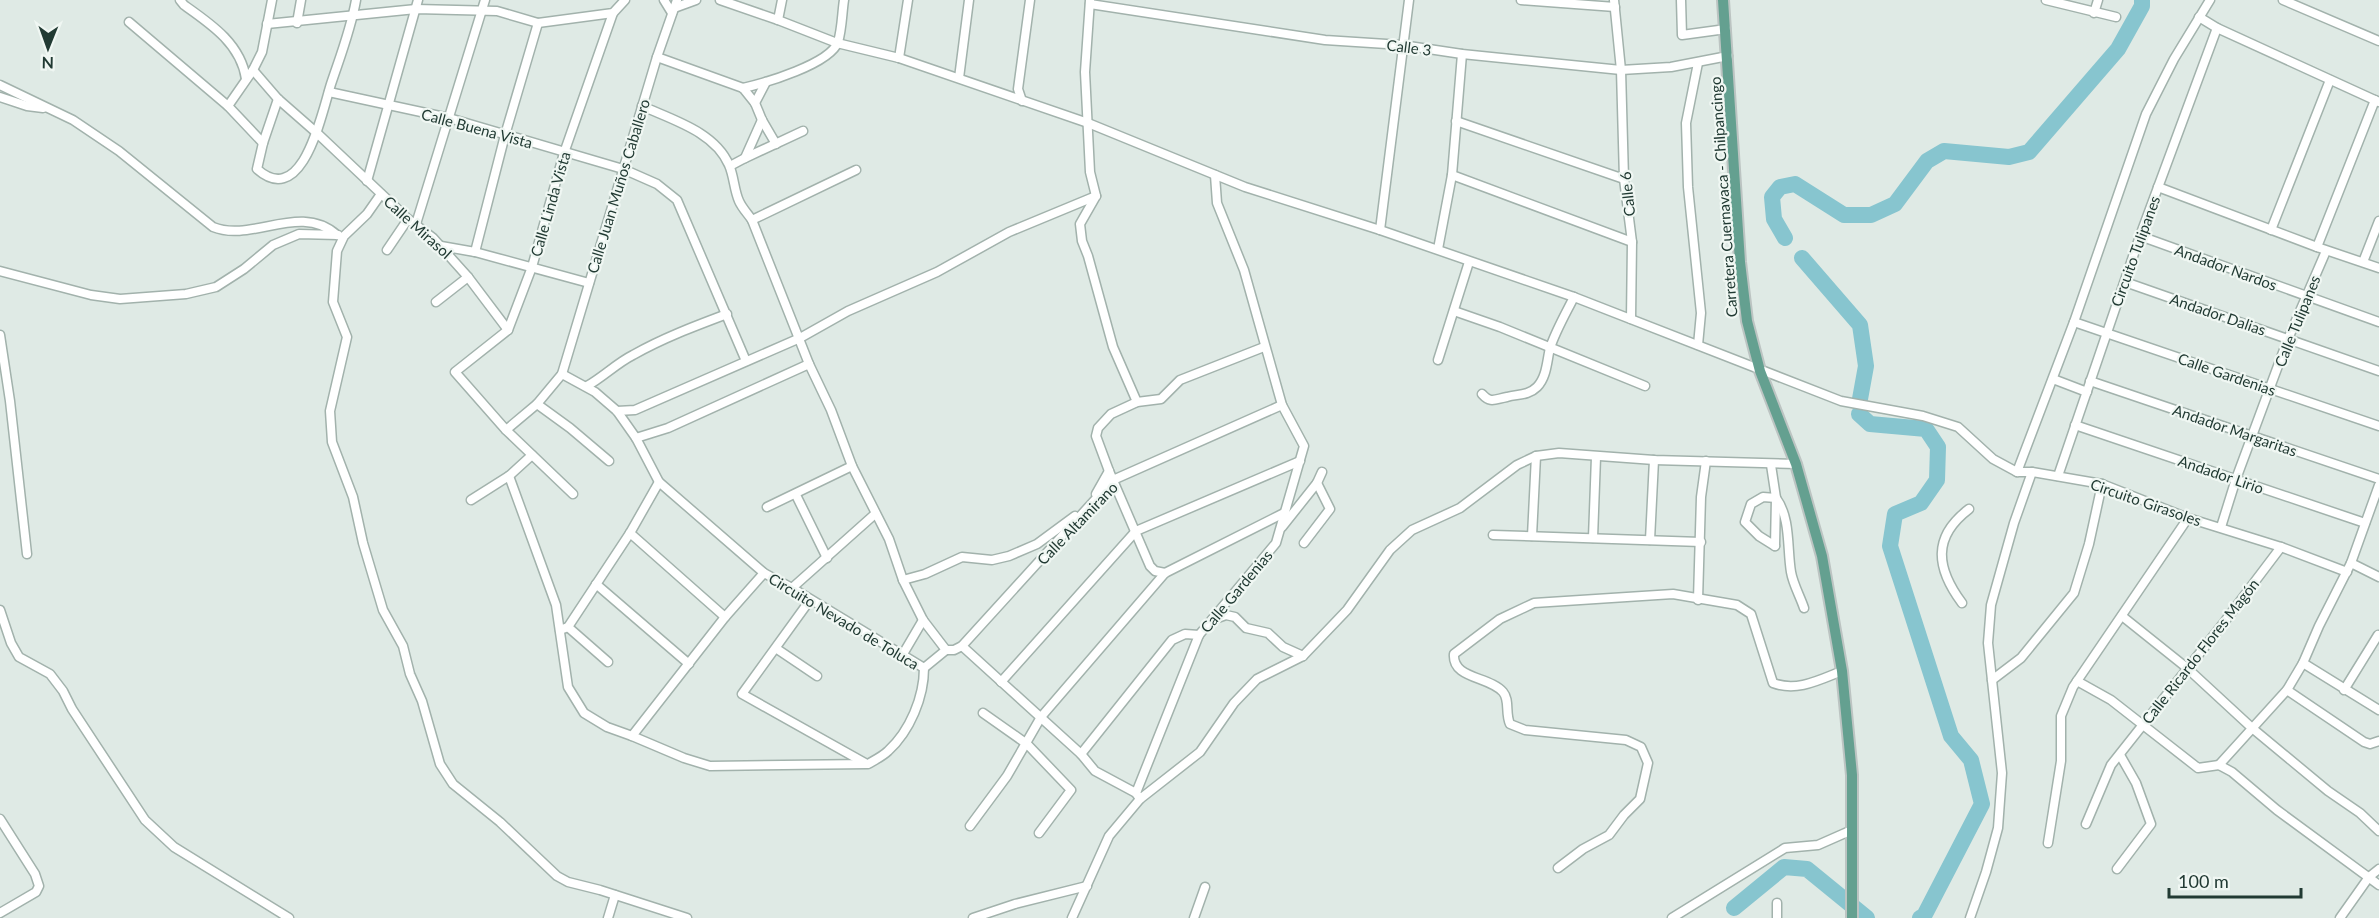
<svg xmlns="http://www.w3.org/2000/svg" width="2379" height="918" viewBox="0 0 2379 918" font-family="Lato,sans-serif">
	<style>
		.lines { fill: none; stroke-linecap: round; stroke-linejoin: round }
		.river { stroke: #87c5cf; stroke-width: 16 }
		.minor-casing { stroke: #a2b2ac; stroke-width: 11 }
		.major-casing { stroke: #bcc4c2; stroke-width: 14 }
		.minor { stroke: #fff; stroke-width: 8 }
		.major { stroke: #64a090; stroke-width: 10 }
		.labels { text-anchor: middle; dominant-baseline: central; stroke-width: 4.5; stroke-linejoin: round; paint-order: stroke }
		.street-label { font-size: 15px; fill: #213a33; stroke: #f0f7f3 }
	</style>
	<rect width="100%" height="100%" fill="#dfeae5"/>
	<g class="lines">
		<g class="river">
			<path d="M1785 238 1774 219 1772 197 1780 187 1795 184 1844 215H1871L1895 204 1927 161 1944 151 2009 157 2029 152 2118 49 2142 6V0"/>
			<path d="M1802 258 1860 325 1866 366 1860 399"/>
			<path d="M1859 414 1870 424 1926 429 1938 447 1937 480 1921 503 1895 514 1890 546 1951 736 1971 760 1982 804 1924 916 1920 918"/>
			<path d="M1734 908 1784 867 1807 869 1867 918"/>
		</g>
		<defs>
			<g id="minor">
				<path d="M180 0 184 5C211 24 241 44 246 79"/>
				<path d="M664 0 672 13"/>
				<path d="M720 0 778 20 837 43 899 58 1088 123 1245 187 1380 230 1574 297 1841 401 1923 416 1958 427 1993 459 2017 472H2032L2102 484 2188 518 2281 547 2347 572"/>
				<path d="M1090 0 1085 72 1090 172 1096 196 1080 224 1082 241 1088 256 1113 347 1137 402"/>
				<path d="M1521 0 1615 7"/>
				<path d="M1614 0 1621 70 1624 179 1632 242 1631 319"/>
				<path d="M1681 0 1682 35 1726 29"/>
				<path d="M2046 0 2116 17"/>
				<path d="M2283 0 2379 41"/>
				<path d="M1090 4 1325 40 1402 45 1462 54 1621 70 1671 67 1728 56"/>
				<path d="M674 8 696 0"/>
				<path d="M2094 13 2098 0"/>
				<path d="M2199 17 2217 28 2379 102"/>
				<path d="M778 20 782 0"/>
				<path d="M129 22 228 106 263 143"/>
				<path d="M297 23 301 0"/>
				<path d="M267 24 416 9 497 11 538 23 613 13 625 0"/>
				<path d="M657 57 743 88 755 103 762 120 776 144"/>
				<path d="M899 58 908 0"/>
				<path d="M253 70 278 99 318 134 408 219 433 238 468 277 508 330"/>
				<path d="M959 78 969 0"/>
				<path d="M0 85 73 120 119 151 213 227C252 243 300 202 337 235"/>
				<path d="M743 88C765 83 830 64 838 42 842 29 842 13 844 0"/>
				<path d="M329 92 449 118 623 169 657 184 677 200 746 361"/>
				<path d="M0 97 27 106 43 108"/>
				<path d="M278 99 263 143 257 169C303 210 322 112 331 84 340 57 351 29 356 0"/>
				<path d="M1022 101 1018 89 1030 0"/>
				<path d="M755 103 766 82"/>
				<path d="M228 106 253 70 262 52 272 0"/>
				<path d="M642 106C673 120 715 132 729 165 734 176 734 190 739 201 742 208 748 214 752 220L809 364 831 410 852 466 889 539 903 580 923 620 946 650H954L962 646 1113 480 1282 405"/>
				<path d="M1456 121 1624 179"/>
				<path d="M745 158 803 131"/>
				<path d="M730 166 745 158 762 120"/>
				<path d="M1452 175 1632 242"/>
				<path d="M367 181 418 0"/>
				<path d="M2158 187 2317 247 2379 268"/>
				<path d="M381 194 367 214 344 236 337 251 333 302 347 337 330 411 332 442 353 497 363 543 383 610 403 646 410 674 422 701 440 764 453 784 500 822 557 876 568 882 600 890 687 918"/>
				<path d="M752 220 856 170"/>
				<path d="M416 224 485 0"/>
				<path d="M1380 230 1409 0"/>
				<path d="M2271 230 2330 80"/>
				<path d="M2140 236 2379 322"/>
				<path d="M441 246 475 252 589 283"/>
				<path d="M2317 247 2375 100"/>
				<path d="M1438 249 1452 175 1462 54"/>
				<path d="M387 250 408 219"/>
				<path d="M475 252 505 135 538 23"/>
				<path d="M2363 262 2379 221"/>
				<path d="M0 271 91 295 120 299 186 294 216 287 244 269 273 245 299 234 338 235"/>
				<path d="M2125 282 2379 371"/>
				<path d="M436 302 468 277"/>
				<path d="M1454 311 1500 327 1645 386"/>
				<path d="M2074 322 2379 426"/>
				<path d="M0 335 10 401 27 554"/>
				<path d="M1698 345 1701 313 1688 187 1686 123 1698 63"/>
				<path d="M1438 360 1469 262"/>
				<path d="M562 374 595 392 617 411 636 438 659 482 764 573 792 588 924 668"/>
				<path d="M2053 379 2087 392"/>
				<path d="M2090 381 2379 479"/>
				<path d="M587 386C603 377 617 363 633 355 663 338 695 326 727 314"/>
				<path d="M1482 394C1491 404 1495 399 1507 397 1517 394 1528 396 1537 387 1547 377 1547 360 1550 348 1556 330 1566 313 1574 297"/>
				<path d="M537 404 570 428 609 461"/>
				<path d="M617 411 635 410 800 338 848 311 937 272 1009 232 1096 196"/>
				<path d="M2075 425 2365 523"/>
				<path d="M506 430 537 404 562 374 657 57 677 0"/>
				<path d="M636 438 668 428 809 364"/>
				<path d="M1771 465 1776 498 1775 546"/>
				<path d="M2017 472 2074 322 2146 114 2174 59 2210 0"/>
				<path d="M509 476 556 605 568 687 584 713 607 727 632 736 684 758 710 766 868 764C875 760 883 756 888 751 910 731 924 697 924 668"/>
				<path d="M2058 476 2140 236 2217 28"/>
				<path d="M573 494 506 430 455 372 508 330 532 267 564 153 613 13"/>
				<path d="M1096 494 1109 471"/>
				<path d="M796 495 827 558"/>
				<path d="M471 500 509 476 532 455"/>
				<path d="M767 507 852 466"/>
				<path d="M1282 527 1317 483 1322 472"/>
				<path d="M2221 527 2236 479 2288 339 2326 251"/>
				<path d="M630 533 725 617"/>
				<path d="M1493 535 1701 542"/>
				<path d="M1532 536 1536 456"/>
				<path d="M1593 538 1596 457"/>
				<path d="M1650 540 1654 460"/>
				<path d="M1304 543 1330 509 1317 483"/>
				<path d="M1775 546 1759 536 1745 522 1751 504 1763 497 1776 498C1791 518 1787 549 1791 572 1793 584 1800 596 1804 608"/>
				<path d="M2351 563 2379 577"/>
				<path d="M1165 573 1155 571 1150 566 1109 471 1096 436 1098 428 1111 414 1137 402 1161 399 1180 380 1264 347"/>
				<path d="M903 580 925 574 962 557 992 560 1009 556 1037 544 1075 516"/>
				<path d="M596 584 689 664"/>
				<path d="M792 588 875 514"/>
				<path d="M810 600 742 694 865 763"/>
				<path d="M1698 600 1701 497 1706 461"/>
				<path d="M1962 603C1936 568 1932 537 1969 509"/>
				<path d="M0 610 11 643 19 657 50 674 63 691 72 709 145 820 174 847 289 918"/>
				<path d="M2122 616 2187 668 2252 728 2328 791 2360 813 2379 831"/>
				<path d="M1212 620 1226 615 1235 617 1246 628 1268 633 1283 647 1303 656"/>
				<path d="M568 627 608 662"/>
				<path d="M560 630 568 627 630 533 659 482"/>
				<path d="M962 646 1081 754 1095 771 1136 793"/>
				<path d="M777 649 817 676"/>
				<path d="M903 654 923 620"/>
				<path d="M2303 663 2379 710"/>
				<path d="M924 668 946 650"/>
				<path d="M1992 680 2021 658 2074 593 2089 544 2102 484"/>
				<path d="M2077 681 2111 700 2198 768 2219 765 2232 772 2277 810 2379 885"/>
				<path d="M1001 682 1136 531 1300 461"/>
				<path d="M2287 690 2364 742 2370 744 2379 741"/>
				<path d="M2344 690 2378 635"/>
				<path d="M983 713 1027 744 1071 790 1039 833"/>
				<path d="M632 736 725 617 764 573"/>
				<path d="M1081 754 1172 640 1185 634 1199 635"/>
				<path d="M2219 765 2287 690 2303 663 2319 626 2351 563 2379 485"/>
				<path d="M1140 799 1136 793 1199 635 1276 543 1304 446 1282 405 1244 270 1217 203 1215 175"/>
				<path d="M0 819 35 874 39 886 36 892 0 913"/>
				<path d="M2086 824 2111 765 2222 625 2281 547"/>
				<path d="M970 826 1007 776 1041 717 1165 573 1284 513"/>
				<path d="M2048 843 2061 761V716L2073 687 2188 518"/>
				<path d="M1558 868 1583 849 1609 835 1624 815 1640 799 1648 763 1641 747 1626 740 1525 730 1510 724C1505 713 1510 700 1503 692 1489 676 1452 679 1454 654L1500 619 1534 603 1673 594 1737 605 1751 614 1773 683C1797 692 1819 680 1842 671"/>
				<path d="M2117 869 2151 824 2136 783 2120 755"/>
				<path d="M608 918 615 895"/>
				<path d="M973 918 1015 904 1087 886"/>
				<path d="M1072 918 1109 836 1140 799 1200 752 1234 703 1257 679 1303 656 1347 610 1390 550 1412 530 1460 508 1517 465 1536 456 1559 453 1654 460 1796 464"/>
				<path d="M1194 918 1205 887"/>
				<path d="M1672 918 1785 848 1818 845 1852 830"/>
				<path d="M1777 918V903"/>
				<path d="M1970 918 1986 872 1998 828 2002 773 1988 643 1991 605 2014 523 2032 472"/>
				<path d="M2340 918 2369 877 2379 869"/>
			</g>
			<path id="major" d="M1723 0 1740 262 1747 321 1760 371 1796 464 1822 556 1842 671 1852 775V918"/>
		</defs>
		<use href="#minor" class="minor-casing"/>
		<use href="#major" class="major-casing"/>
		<use href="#minor" class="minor"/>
		<use href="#major" class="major"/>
	</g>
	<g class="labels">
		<g class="street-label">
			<text transform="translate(1409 47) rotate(7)">Calle 3</text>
			<text transform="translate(477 128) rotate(15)">Calle Buena Vista</text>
			<text transform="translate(618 186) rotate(-73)">Calle Juan Muños Caballero</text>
			<text transform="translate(1627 194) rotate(-96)">Calle 6</text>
			<text transform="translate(1723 197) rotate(-94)">Carretera Cuernavaca - Chilpancingo</text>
			<text transform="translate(550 204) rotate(-74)">Calle Linda Vista</text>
			<text transform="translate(418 227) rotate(42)">Calle Mirasol</text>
			<text transform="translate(2135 251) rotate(-70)">Circuito Tulipanes</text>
			<text transform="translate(2226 267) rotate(20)">Andador Nardos</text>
			<text transform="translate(2218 314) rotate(19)">Andador Dalias</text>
			<text transform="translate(2297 321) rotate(-68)">Calle Tulipanes</text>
			<text transform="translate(2227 374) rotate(19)">Calle Gardenias</text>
			<text transform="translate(2235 430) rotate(19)">Andador Margaritas</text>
			<text transform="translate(2221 474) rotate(19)">Andador Lirio</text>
			<text transform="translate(2146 502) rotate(19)">Circuito Girasoles</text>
			<text transform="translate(1077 523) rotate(-46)">Calle Altamirano</text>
			<text transform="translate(1236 591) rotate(-50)">Calle Gardenias</text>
			<text transform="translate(844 621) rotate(31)">Circuito Nevado de Toluca</text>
			<text transform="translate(2200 651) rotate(-52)">Calle Ricardo Flores Magón</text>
		</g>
	</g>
	<g transform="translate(48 48) rotate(181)" stroke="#f0f7f3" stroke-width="4.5" paint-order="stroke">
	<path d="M0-4.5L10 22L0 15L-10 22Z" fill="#213a33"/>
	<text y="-9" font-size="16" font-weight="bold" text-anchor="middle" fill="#213a33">N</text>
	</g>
	<path d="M2169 888v9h132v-9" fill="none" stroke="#213a33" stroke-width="3"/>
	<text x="2178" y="888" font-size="18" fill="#213a33" stroke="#f0f7f3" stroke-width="4.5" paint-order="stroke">100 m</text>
</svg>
